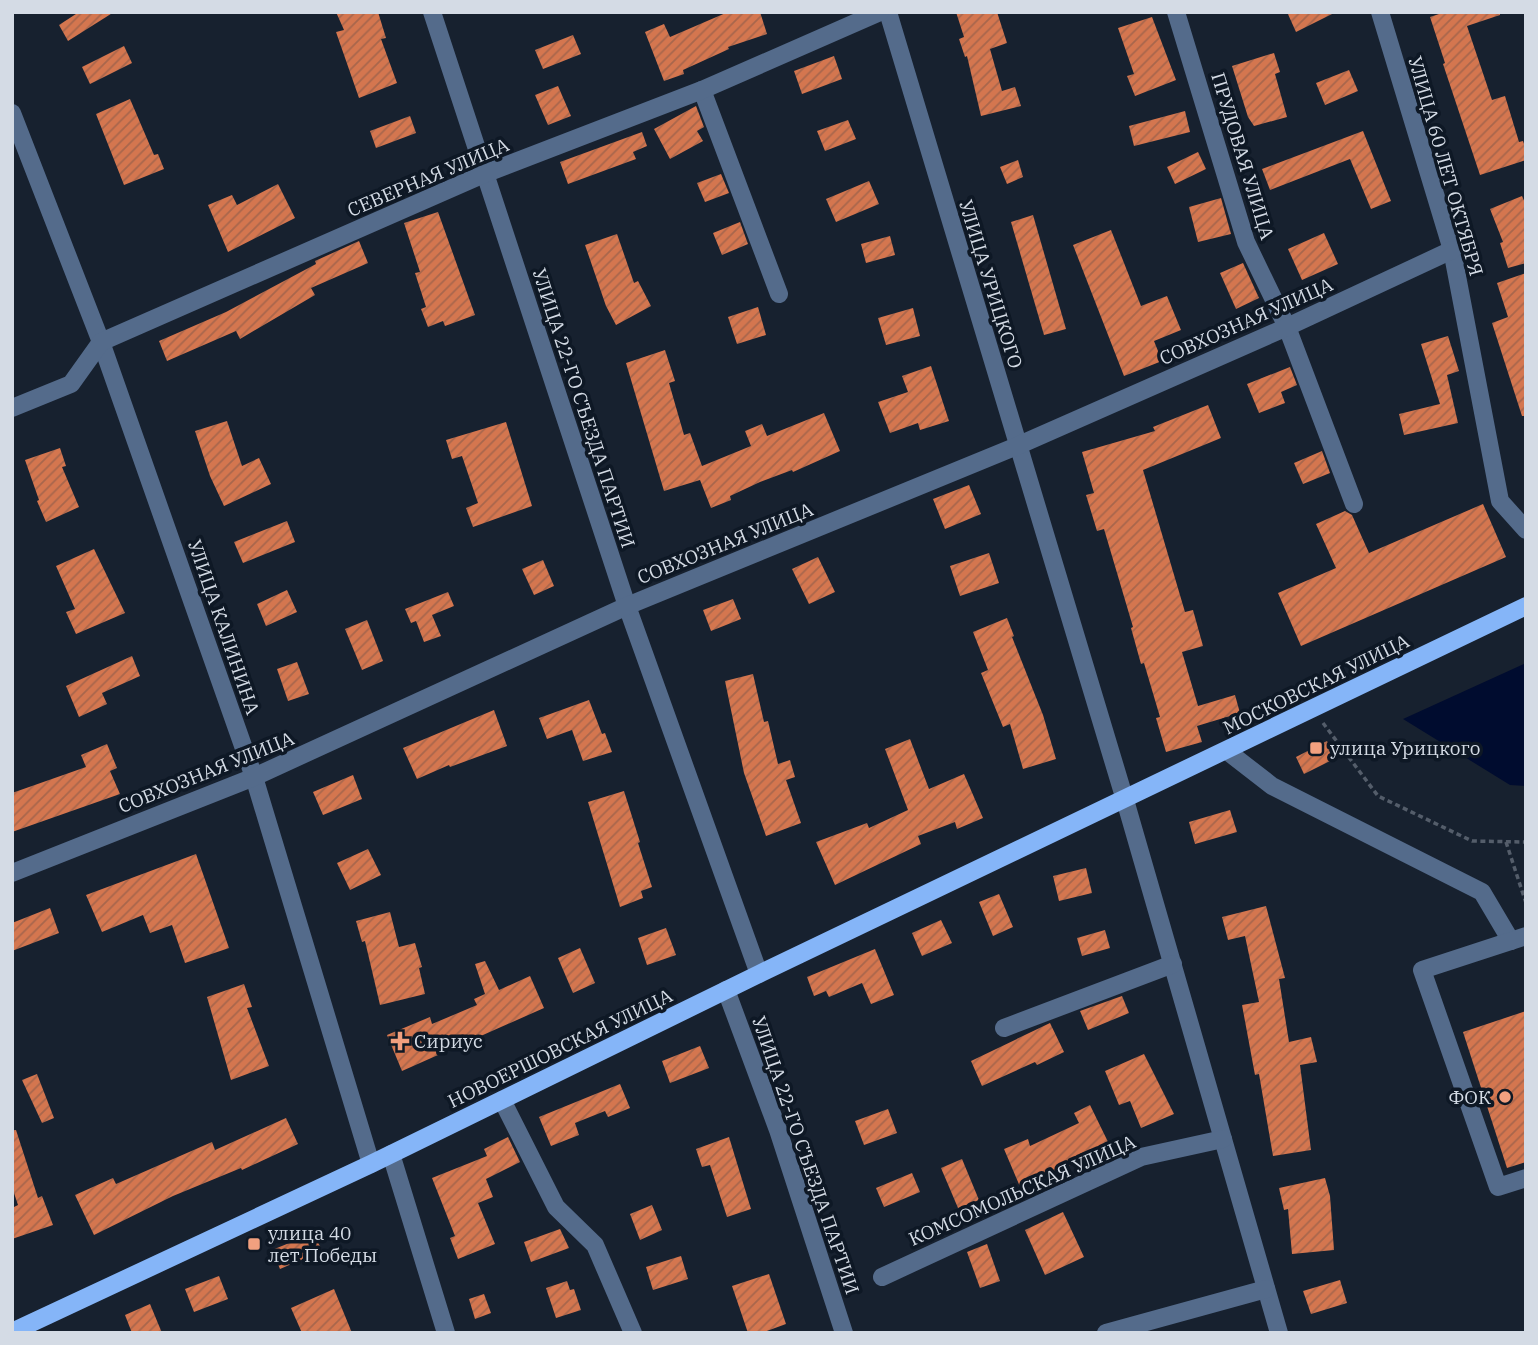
<svg xmlns="http://www.w3.org/2000/svg" width="1538" height="1345" viewBox="0 0 1538 1345" font-family="'IBM Plex Serif',serif">
	<style>
		.water { fill: #000c2f }
		.building { fill: url(#building-hatch) }
		.lines { fill: none; stroke-linecap: round; stroke-linejoin: round }
		.path { stroke: #545d6a; stroke-width: 3.5; stroke-dasharray: 5 3.5; stroke-linecap: butt }
		.minor { stroke: #546b8b; stroke-width: 18 }
		.major { stroke: #85b5f8; stroke-width: 18 }
		.poi-dot { fill: #f2a07f; stroke: #0e1825; stroke-width: 2.5 }
		.labels { text-anchor: middle; dominant-baseline: central; stroke-width: 7; stroke-linejoin: round; paint-order: stroke }
		.street-label { font-size: 19px; fill: #d4dbe5; stroke: #0e1825 }
		.poi-label { font-size: 19px; fill: #d4dbe5; stroke: #0e1825; text-anchor: start }
	</style>
	<defs>
		<pattern id="building-hatch" width="6" height="6" patternUnits="userSpaceOnUse" patternTransform="scale(1.75)"><rect width="6" height="6" fill="#d4764f"/><path d="M-1 1l2-2M0 6l6-6M5 7l2-2" fill="none" stroke="#a8664c"/></pattern>
	</defs>
	<rect width="100%" height="100%" fill="#17212f"/>
	<path class="water" d="M1526 663V786L1510 785 1403 719Z"/>
	<g class="building">
		<path d="M79 12H114L68 41 59 25Z"/>
		<path d="M336 12H378L386 38 381 39 397 83 359 98 336 32 344 30Z"/>
		<path d="M728 12H760L767 34 728 47 729 49 683 70 684 74 664 81 645 32 664 24 670 37Z"/>
		<path d="M956 12H997L1007 43 990 49 1002 91 1015 87 1021 106 981 116 967 56 965 57 959 39 964 37Z"/>
		<path d="M1287 12H1336L1296 32Z"/>
		<path d="M1445 12H1500V15L1467 26 1492 100 1505 96 1519 142 1523 141 1526 150V160L1480 175 1443 64 1445 63 1430 17Z"/>
		<path d="M1152 17 1176 80 1135 96 1127 76 1134 74 1118 28Z"/>
		<path d="M573 35 581 54 543 69 535 50Z"/>
		<path d="M124 46 132 63 90 84 82 67Z"/>
		<path d="M1274 53 1280 72 1275 74 1287 117 1254 126 1248 117 1232 66Z"/>
		<path d="M834 56 842 79 802 94 794 71Z"/>
		<path d="M1349 70 1358 91 1325 105 1316 83Z"/>
		<path d="M558 86 571 116 548 125 535 95Z"/>
		<path d="M130 99 154 155 158 154 164 169 124 185 96 114Z"/>
		<path d="M696 106 704 127 697 131 703 141 670 159 654 129Z"/>
		<path d="M1185 111 1190 132 1134 146 1129 126Z"/>
		<path d="M410 116 416 133 376 148 370 131Z"/>
		<path d="M848 120 856 139 825 151 817 131Z"/>
		<path d="M1363 131 1391 201 1371 209 1350 159 1270 190 1262 169Z"/>
		<path d="M642 132 647 146 633 152 636 159 568 184 560 162Z"/>
		<path d="M1198 152 1206 169 1175 184 1167 167Z"/>
		<path d="M1018 160 1023 177 1007 184 1000 167Z"/>
		<path d="M721 174 729 193 705 202 697 183Z"/>
		<path d="M869 181 879 204 836 222 826 199Z"/>
		<path d="M278 184 295 218 228 252 208 205 232 195 237 205Z"/>
		<path d="M1522 196 1526 205V263L1508 268 1500 243 1503 242 1490 209Z"/>
		<path d="M1221 198 1231 234 1198 242 1189 207Z"/>
		<path d="M438 212 475 315 445 326 443 321 428 327 421 309 426 307 415 273 420 272 404 223Z"/>
		<path d="M1033 215 1066 329 1044 335 1011 222Z"/>
		<path d="M740 222 748 244 722 255 713 233Z"/>
		<path d="M1111 230 1141 306 1167 296 1181 330 1154 341 1162 361 1124 376 1073 245Z"/>
		<path d="M1324 233 1338 264 1302 280 1288 249Z"/>
		<path d="M617 234 634 283 638 281 651 306 616 325 606 306 585 245Z"/>
		<path d="M890 236 895 255 866 263 861 244Z"/>
		<path d="M359 241 368 263 311 288 315 295 240 339 236 331 167 361 159 341 226 312 316 264 315 261Z"/>
		<path d="M1243 263 1259 298 1236 309 1220 273Z"/>
		<path d="M1526 273V416H1522L1492 323 1508 317 1497 283Z"/>
		<path d="M758 307 766 335 737 344 728 317Z"/>
		<path d="M913 308 920 336 886 345 878 318Z"/>
		<path d="M1448 336 1459 371 1447 375 1458 423 1404 435 1399 414 1440 404 1421 344Z"/>
		<path d="M665 350 675 381 669 383 684 435 690 433 702 466 751 446 745 431 762 424 767 436 824 413 840 451 793 472 792 470 760 482 730 496 731 500 711 508 700 480 664 491 626 363Z"/>
		<path d="M931 366 949 421 920 430 918 423 890 433 878 402 908 392 902 376Z"/>
		<path d="M1290 367 1297 385 1281 392 1285 403 1259 413 1247 384Z"/>
		<path d="M1208 405 1221 438 1143 470 1185 612 1193 610 1203 646 1182 652 1198 706 1235 695 1240 713 1197 726 1202 742 1166 752 1156 718 1160 717 1144 663 1141 664 1131 628 1133 627 1104 529 1097 531 1086 495 1094 493 1082 452 1155 431 1153 427Z"/>
		<path d="M227 421 242 466 259 458 271 484 224 506 210 476 195 431Z"/>
		<path d="M506 422 532 506 473 527 466 508 478 503 462 456 452 459 446 440Z"/>
		<path d="M60 448 66 466 62 467 79 507 46 522 37 501 39 500 25 460Z"/>
		<path d="M1322 451 1330 473 1303 484 1294 463Z"/>
		<path d="M969 485 981 514 945 529 933 499Z"/>
		<path d="M1483 504 1506 557 1301 646 1278 593 1336 568 1316 524 1345 511 1352 515 1369 553Z"/>
		<path d="M287 521 295 542 243 563 234 542Z"/>
		<path d="M94 549 125 613 76 634 66 612 75 609 56 566Z"/>
		<path d="M989 553 999 583 960 596 950 566Z"/>
		<path d="M818 557 835 592 809 604 792 569Z"/>
		<path d="M543 560 554 586 534 595 522 569Z"/>
		<path d="M287 590 297 612 266 626 257 604Z"/>
		<path d="M448 592 454 606 432 615 441 636 424 642 416 621 411 623 405 609Z"/>
		<path d="M733 599 741 619 711 631 703 610Z"/>
		<path d="M1007 618 1014 636 1012 637 1043 715 1056 759 1023 769 1010 724 1003 727 981 673 988 670 973 632Z"/>
		<path d="M367 620 383 661 362 670 345 629Z"/>
		<path d="M132 656 140 676 102 693 107 704 79 717 66 686Z"/>
		<path d="M297 662 309 694 288 701 277 669Z"/>
		<path d="M753 674 764 722 768 721 778 764 790 760 795 777 786 780 801 823 766 836 744 773 725 681Z"/>
		<path d="M589 700 602 734 605 733 612 752 583 761 572 730 547 739 539 718Z"/>
		<path d="M494 710 507 746 450 767 449 765 417 779 403 748Z"/>
		<path d="M910 739 929 789 964 774 983 818 957 829 955 822 918 836 921 844 835 885 816 842 867 823 869 828 908 810 885 749Z"/>
		<path d="M1327 741 1336 758 1304 774 1296 757Z"/>
		<path d="M107 744 117 768 110 771 120 794 12 832V793L86 767 81 755Z"/>
		<path d="M353 775 362 799 323 815 313 792Z"/>
		<path d="M624 791 640 842 638 843 652 887 641 891 643 898 620 907 588 802Z"/>
		<path d="M1230 810 1237 832 1195 844 1189 822Z"/>
		<path d="M368 849 381 875 350 890 337 863Z"/>
		<path d="M196 854 229 948 185 963 172 925 150 933 143 915 102 932 86 895Z"/>
		<path d="M1086 868 1092 893 1059 901 1053 876Z"/>
		<path d="M999 894 1013 927 993 936 979 902Z"/>
		<path d="M1266 906 1285 978 1279 979 1289 1042 1311 1037 1317 1062 1300 1065 1311 1150 1273 1156 1259 1074 1255 1075 1242 1005 1259 1002 1245 936 1228 940 1222 917Z"/>
		<path d="M50 908 59 933 12 951V923Z"/>
		<path d="M390 912 399 947 415 943 422 967 419 968 425 994 380 1005 365 941 362 942 356 921Z"/>
		<path d="M941 920 952 943 922 956 912 933Z"/>
		<path d="M666 928 676 955 647 965 638 938Z"/>
		<path d="M1105 930 1110 948 1082 956 1077 938Z"/>
		<path d="M580 948 595 983 573 993 558 958Z"/>
		<path d="M875 949 894 995 871 1004 862 983 829 997 826 991 814 996 807 977Z"/>
		<path d="M485 961 499 990 530 976 544 1008 402 1071 387 1035 430 1017 432 1024 477 1005 474 999 485 994 475 964Z"/>
		<path d="M244 984 252 1007 247 1008 269 1066 231 1080 207 997Z"/>
		<path d="M1122 996 1129 1013 1088 1030 1080 1011Z"/>
		<path d="M1526 1011V1162L1507 1168 1463 1032Z"/>
		<path d="M1050 1023 1064 1052 1037 1065 1035 1062 982 1086 971 1061Z"/>
		<path d="M700 1046 709 1068 670 1083 662 1061Z"/>
		<path d="M1144 1054 1174 1114 1141 1128 1130 1101 1119 1105 1105 1071Z"/>
		<path d="M37 1074 54 1118 42 1123 22 1080Z"/>
		<path d="M620 1084 630 1108 608 1117 605 1111 575 1123 579 1135 551 1146 539 1117Z"/>
		<path d="M1090 1105 1110 1146 1021 1189 1004 1149 1028 1139 1030 1146 1079 1123 1074 1113Z"/>
		<path d="M888 1109 897 1133 864 1145 855 1121Z"/>
		<path d="M286 1118 298 1144 242 1170 241 1168 173 1196 94 1235 75 1195 113 1178 116 1184 212 1142 215 1150Z"/>
		<path d="M12 1130H16L38 1198 42 1196 53 1225 12 1239V1208L18 1205 12 1187Z"/>
		<path d="M508 1137 520 1162 486 1179 493 1197 478 1203 495 1244 458 1259 450 1238 455 1236 432 1178 487 1156 484 1149Z"/>
		<path d="M729 1137 751 1209 727 1217 710 1165 702 1167 696 1149Z"/>
		<path d="M962 1159 979 1200 958 1208 941 1168Z"/>
		<path d="M912 1173 920 1192 884 1207 876 1188Z"/>
		<path d="M1325 1178 1330 1196 1334 1250 1292 1254 1288 1209 1284 1210 1279 1188Z"/>
		<path d="M652 1205 662 1230 640 1240 630 1214Z"/>
		<path d="M1063 1212 1084 1257 1045 1275 1025 1230Z"/>
		<path d="M560 1229 569 1248 531 1262 524 1242Z"/>
		<path d="M314 1233 322 1251 280 1269 272 1250Z"/>
		<path d="M987 1244 1000 1281 980 1288 967 1252Z"/>
		<path d="M681 1256 688 1279 653 1290 646 1267Z"/>
		<path d="M769 1274 786 1324 761 1333H748L732 1286Z"/>
		<path d="M219 1276 228 1299 194 1312 185 1289Z"/>
		<path d="M1340 1280 1347 1303 1311 1314 1303 1291Z"/>
		<path d="M567 1281 570 1290 574 1289 581 1310 556 1318 546 1288Z"/>
		<path d="M334 1289 352 1333H302L291 1308Z"/>
		<path d="M484 1294 491 1313 475 1319 469 1299Z"/>
		<path d="M150 1304 162 1333H132L125 1315Z"/>
	</g>
	<g class="lines">
		<g class="path">
			<path d="M1323 723 1378 796 1472 841 1526 842"/>
			<path d="M1506 842 1526 903"/>
		</g>
		<g class="minor">
			<path d="M432 12 627 606 759 974"/>
			<path d="M888 12 1125 800 1279 1333"/>
			<path d="M1176 12 1246 242 1287 327 1354 504"/>
			<path d="M1380 12 1452 250 1500 501 1526 530"/>
			<path d="M702 90 779 294"/>
			<path d="M12 113 101 342 254 777 371 1164"/>
			<path d="M12 408 71 384 101 342 484 174 702 90 880 12"/>
			<path d="M1227 751 1272 786 1482 892 1511 941"/>
			<path d="M12 873 254 777 627 606 1017 446 1287 327 1452 250"/>
			<path d="M1526 936 1422 970 1498 1187 1526 1178"/>
			<path d="M726 990 778 1130 844 1333"/>
			<path d="M1004 1028 1173 964"/>
			<path d="M502 1100 556 1207 595 1245 633 1333"/>
			<path d="M391 1154 446 1333"/>
			<path d="M882 1277 1141 1157 1223 1139"/>
			<path d="M1106 1333 1266 1289"/>
		</g>
		<path class="major" d="M12 1332 371 1164 759 974 1526 606"/>
	</g>
	<g class="poi-dot">
		<rect x="1309" y="741" width="14" height="14" rx="3.5"/>
		<path d="M396.5 1030.5h7v7h7v7h-7v7h-7v-7h-7v-7h7z"/>
		<circle cx="1505" cy="1097" r="7"/>
		<rect x="247" y="1237" width="14" height="14" rx="3.5"/>
	</g>
	<g class="labels">
		<g class="street-label">
			<text transform="translate(1243 156) rotate(73)">ПРУДОВАЯ УЛИЦА</text>
			<text transform="translate(1446 166) rotate(74)">УЛИЦА 60 ЛЕТ ОКТЯБРЯ</text>
			<text transform="translate(428 177) rotate(-23)">СЕВЕРНАЯ УЛИЦА</text>
			<text transform="translate(991 284) rotate(73)">УЛИЦА УРИЦКОГО</text>
			<text transform="translate(1246 321) rotate(-24)">СОВХОЗНАЯ УЛИЦА</text>
			<text transform="translate(584 408) rotate(72)">УЛИЦА 22-ГО СЪЕЗДА ПАРТИИ</text>
			<text transform="translate(725 543) rotate(-22)">СОВХОЗНАЯ УЛИЦА</text>
			<text transform="translate(224 627) rotate(71)">УЛИЦА КАЛИНИНА</text>
			<text transform="translate(1316 684) rotate(-26)">МОСКОВСКАЯ УЛИЦА</text>
			<text transform="translate(206 772) rotate(-22)">СОВХОЗНАЯ УЛИЦА</text>
			<text transform="translate(560 1048) rotate(-26)">НОВОЕРШОВСКАЯ УЛИЦА</text>
			<text transform="translate(806 1155) rotate(71)">УЛИЦА 22-ГО СЪЕЗДА ПАРТИИ</text>
			<text transform="translate(1022 1190) rotate(-24)">КОМСОМОЛЬСКАЯ УЛИЦА</text>
		</g>
		<g class="poi-label">
			<text x="1330" y="748">улица Урицкого</text>
			<text x="414" y="1041">Сириус</text>
			<text x="1491" y="1097" text-anchor="end">ФОК</text>
			<text x="268" y="1233">улица 40<tspan x="268" dy="22">лет Победы</tspan></text>
		</g>
	</g>
	<rect width="1538" height="1345" fill="none" stroke="#d4dbe5" stroke-width="28"/>
</svg>
